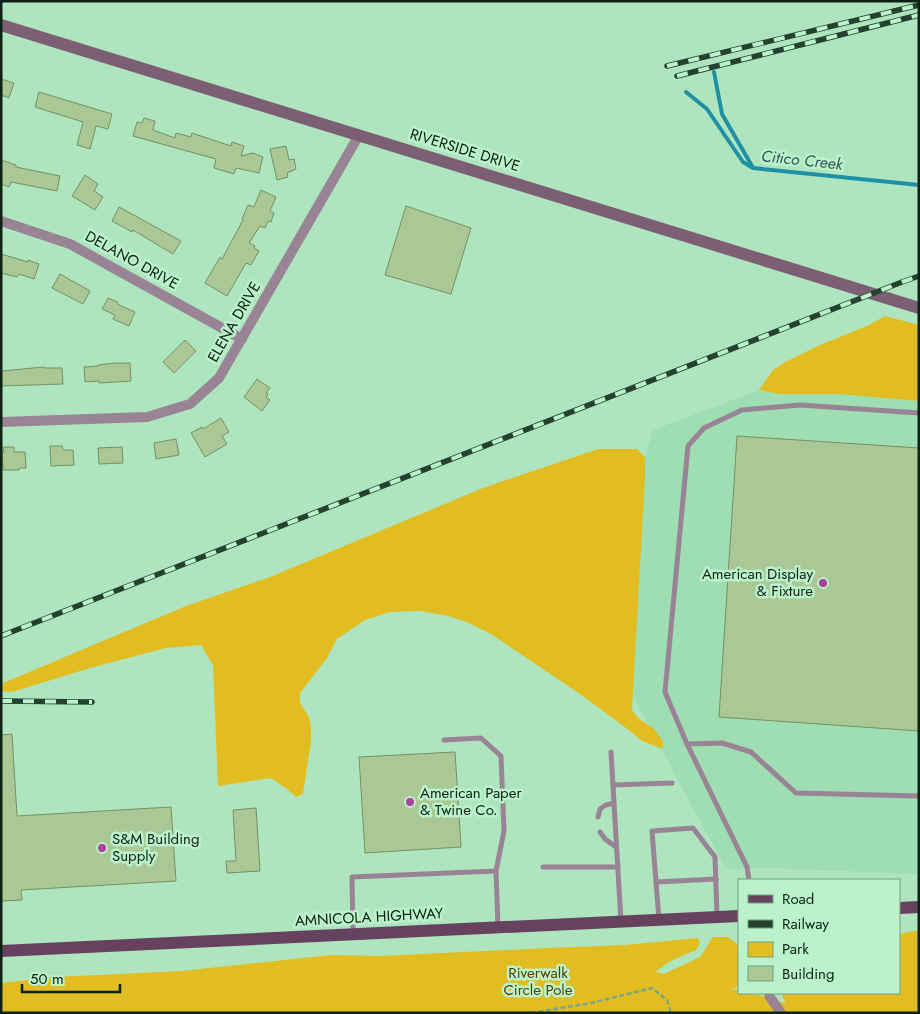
<svg xmlns="http://www.w3.org/2000/svg" width="920" height="1014" viewBox="0 0 920 1014" font-family="Jost,sans-serif">
	<style>
		.built { fill: #9fddb2 }
		.green { fill: #e2bd21 }
		.lines { fill: none; stroke-linecap: round; stroke-linejoin: round }
		.stream { stroke: #2090a5; stroke-width: 4 }
		.building { fill: #a9c896; stroke: #749161 }
		.path { stroke: #7aa688; stroke-width: 2.5; stroke-dasharray: 5 2.5; stroke-linecap: butt }
		.lane { stroke: #998495; stroke-width: 5 }
		.street { stroke: #998495; stroke-width: 10 }
		.secondary { stroke: #7c5e75; stroke-width: 12 }
		.primary { stroke: #66425f; stroke-width: 12 }
		.rail-casing { stroke: #25412f; stroke-width: 5.5 }
		.rail { stroke: #bbf2cb; stroke-width: 4; stroke-dasharray: 11; stroke-linecap: butt }
		.poi-dot { fill: #ad3f9d; stroke: #bbf2cb; stroke-width: 2 }
		.labels { text-anchor: middle; dominant-baseline: central; stroke-width: 5; stroke-linejoin: round; paint-order: stroke }
		.street-label { font-size: 15px; fill: #0c2214; stroke: #bbf2cb }
		.poi-label { font-size: 15px; fill: #0c2214; stroke: #bbf2cb; text-anchor: start }
		.park-label { font-size: 15px; fill: #514201; stroke: #bbf2cb }
		.water-label { font-size: 16px; font-style: italic; fill: #33535a; stroke: #bbf2cb }
	</style>
	<rect width="100%" height="100%" fill="#aee5bf"/>
	<path class="built" d="M759 390 779 394H838L919 401V874L769 868 726 869 633 697 645 457 653 430Z"/>
	<g class="green">
		<path d="M885 316 919 325V401L838 394H779L759 390 773 370 785 362 820 345 869 325Z"/>
		<path d="M598 449H637L645 457V477L632 710 638 718 654 729 663 741V749L642 741 626 728 580 694 491 634 467 622 448 616 420 611 390 612 365 620 337 639 327 658 300 693V703L308 715 311 725V741L303 794 296 797 287 789 271 778 218 786 213 665 201 645 166 648 90 668 12 692 1 691 3 683 186 606 270 577 483 488Z"/>
		<path d="M919 930V1013H1V983L55 977 182 971 331 955 380 956 548 948 625 945 698 938 700 943 696 950C682 956 667 961 656 972L664 974 700 957 713 937H728L739 946V986L731 989 739 990V993C756 993 771 998 786 1004L781 993H899V934Z"/>
	</g>
	<g class="lines">
		<g class="stream">
			<path d="M714 72 722 114 752 166"/>
			<path d="M686 92 707 109 743 162 753 168 919 185"/>
		</g>
	</g>
	<g class="building">
		<path d="M1 79 14 83 9 98 1 95Z"/>
		<path d="M39 92 112 114 108 129 96 126 90 149 77 145 83 122 35 107Z"/>
		<path d="M144 118 155 121 153 130 175 138 176 133 191 137 192 133 231 146 232 142 244 146 241 156 253 153 263 157 259 173 236 168 234 174 214 168 216 159 133 136 137 122 142 123Z"/>
		<path d="M286 146 289 160 294 159 296 169 287 173 288 177 277 180 270 149Z"/>
		<path d="M1 160 16 165V167L60 176 57 191 11 182 9 187 1 184Z"/>
		<path d="M85 175 98 184 94 191 103 197 95 210 72 196Z"/>
		<path d="M261 190 276 197 270 211 274 213 271 222 268 221 265 228 260 226 249 243 255 246 254 248 259 251 251 265 246 263 227 296 205 283 220 257 222 259 243 220 242 219 248 205 254 207Z"/>
		<path d="M406 206 471 228 451 294 385 275Z"/>
		<path d="M119 207 181 241 173 254 133 230 132 232 112 221Z"/>
		<path d="M1 254 28 262V260L39 264 34 279 19 274 17 277 1 273Z"/>
		<path d="M60 274 90 291 83 304 52 288Z"/>
		<path d="M108 298 118 302 117 304 135 312 129 326 113 319 115 315 102 309Z"/>
		<path d="M185 340 196 351 174 373 163 362Z"/>
		<path d="M114 363H130L131 381 99 383V381L85 382 84 367 98 366V365Z"/>
		<path d="M44 367V368H62L63 384 1 386V371Z"/>
		<path d="M257 379 270 388 266 393 268 394 266 397 270 400 262 411 244 397Z"/>
		<path d="M221 418 229 432 222 436 227 444 205 457 191 433 202 427 203 429Z"/>
		<path d="M737 436 919 448V731L719 717Z"/>
		<path d="M176 439 179 455 156 459 154 443Z"/>
		<path d="M50 446H62L63 450H73L74 465 51 466Z"/>
		<path d="M3 447H14V452H25L26 468H19V470H3L2 452H4Z"/>
		<path d="M122 447 123 463 99 464 98 448Z"/>
		<path d="M12 734 17 816 171 807 176 881 21 890 22 900 1 901V735Z"/>
		<path d="M455 752 461 847 365 853 359 757Z"/>
		<path d="M256 808 260 871 227 873 226 861H236L233 810Z"/>
	</g>
	<g class="lines">
		<path class="path" d="M531 1013 591 1003 652 988 667 1000 671 1013"/>
		<g class="lane">
			<path d="M444 740 481 738 501 756 504 831 496 871 498 927"/>
			<path d="M687 744 665 692 688 446 704 428 742 410 800 405 919 413"/>
			<path d="M611 752 621 922"/>
			<path d="M613 785 672 783"/>
			<path d="M598 817 600 809 606 805 614 803"/>
			<path d="M600 832 605 839 616 847"/>
			<path d="M543 867H618"/>
			<path d="M749 880 747 867 687 744 722 743 751 752 796 793 919 796"/>
			<path d="M656 882 716 879"/>
			<path d="M659 920 652 831 693 828 715 857 717 917"/>
			<path d="M353 934 352 877 496 871"/>
		</g>
		<g class="street">
			<path d="M1 221 70 244 242 339"/>
			<path d="M1 422 147 417 190 404 219 378 359 135"/>
			<path d="M769 993 770 997 781 1013"/>
		</g>
		<path class="secondary" d="M1 25 919 308"/>
		<g class="primary">
			<path d="M899 908 919 907"/>
			<path d="M1 951 739 916"/>
		</g>
		<defs>
			<g id="rail">
				<path d="M667 66 919 5"/>
				<path d="M677 76 919 15"/>
				<path d="M1 636 902 282 919 276"/>
				<path d="M1 701 92 702"/>
			</g>
		</defs>
		<use href="#rail" class="rail-casing"/>
		<use href="#rail" class="rail"/>
	</g>
	<g class="poi-dot">
		<circle cx="823" cy="583" r="5"/>
		<circle cx="410" cy="802" r="5"/>
		<circle cx="102" cy="848" r="5"/>
	</g>
	<g class="labels">
		<g class="street-label">
			<text transform="translate(465 150) rotate(17)">RIVERSIDE DRIVE</text>
			<text transform="translate(132 260) rotate(29)">DELANO DRIVE</text>
			<text transform="translate(234 322) rotate(-60)">ELENA DRIVE</text>
			<text transform="translate(369 917) rotate(-3)">AMNICOLA HIGHWAY</text>
		</g>
		<g class="poi-label">
			<text x="813" y="574" text-anchor="end">American Display<tspan x="813" dy="17">&amp; Fixture</tspan></text>
			<text x="420" y="793">American Paper<tspan x="420" dy="17">&amp; Twine Co.</tspan></text>
			<text x="112" y="839">S&amp;M Building<tspan x="112" dy="17">Supply</tspan></text>
		</g>
		<g class="park-label">
			<text x="538" y="973">Riverwalk<tspan x="538" dy="17">Circle Pole</tspan></text>
		</g>
		<g class="water-label">
			<text transform="translate(802 160) rotate(6)">Citico Creek</text>
		</g>
	</g>
	<rect width="920" height="1014" fill="none" stroke="#0c2214" stroke-width="5"/>
	<rect x="738" y="879" width="162" height="115" fill="#bbf2cb" stroke="#759f82"/>
	<rect x="748" y="895" width="25" height="8" fill="#66425f" stroke="#759f82"/>
	<text x="782" y="904" font-size="15" fill="#0c2214">Road</text>
	<rect x="748" y="920" width="25" height="8" fill="#25412f" stroke="#759f82"/>
	<text x="782" y="929" font-size="15" fill="#0c2214">Railway</text>
	<rect x="748" y="942" width="25" height="15" fill="#e2bd21" stroke="#759f82"/>
	<text x="782" y="954" font-size="15" fill="#0c2214">Park</text>
	<rect x="748" y="966" width="25" height="15" fill="#a9c896" stroke="#759f82"/>
	<text x="782" y="979" font-size="15" fill="#0c2214">Building</text>
	<path d="M22 984v8h98v-8" fill="none" stroke="#0c2214" stroke-width="2.5"/>
	<text x="30" y="984" font-size="15" fill="#0c2214" stroke="#bbf2cb" stroke-width="4" paint-order="stroke">50 m</text>
</svg>
